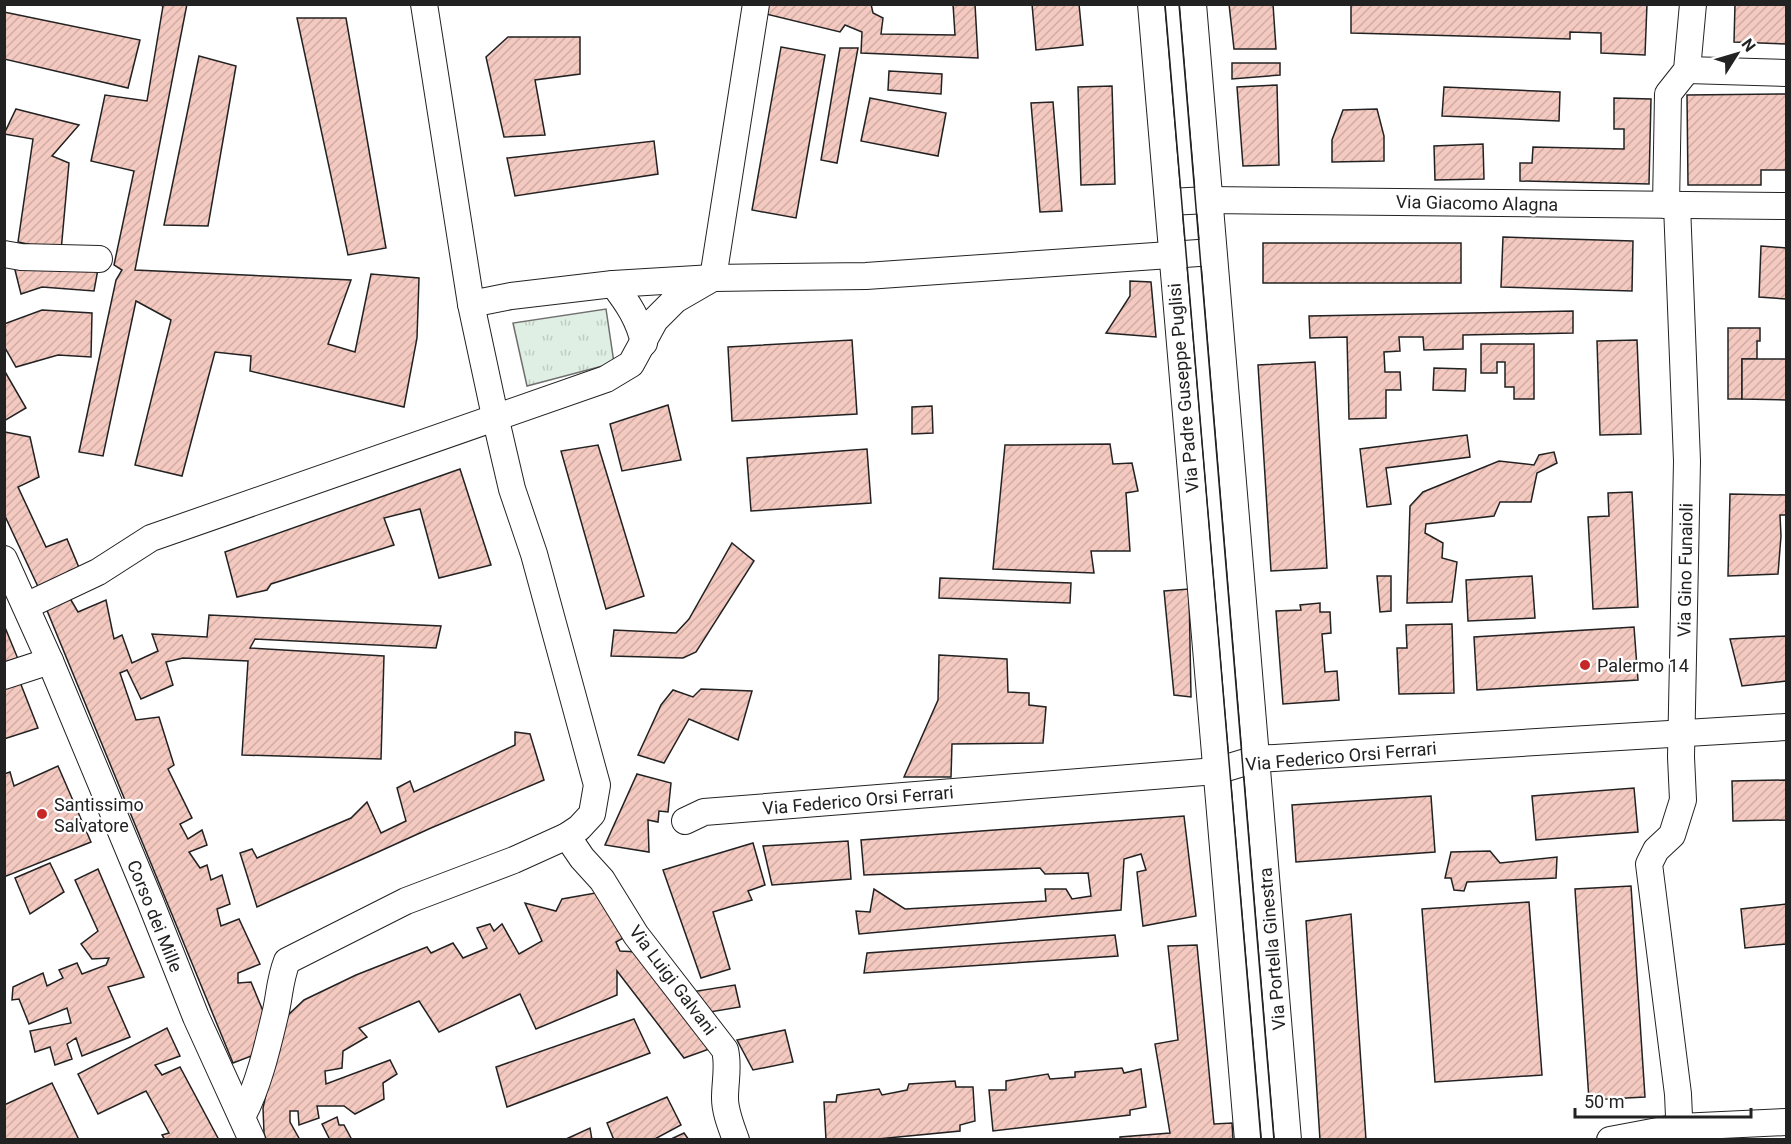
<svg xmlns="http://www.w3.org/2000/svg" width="1791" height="1144" viewBox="0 0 1791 1144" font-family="Roboto,sans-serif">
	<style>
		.grass { fill: url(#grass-tufts); stroke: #6f6f6f; stroke-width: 1.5 }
		.building { fill: url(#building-hatch); stroke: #222; stroke-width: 1.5 }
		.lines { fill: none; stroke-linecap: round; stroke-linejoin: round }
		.minor-casing { stroke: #222; stroke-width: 28 }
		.minor { stroke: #fff; stroke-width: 26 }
		.tram { stroke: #222; stroke-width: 1.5 }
		.poi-dot { fill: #c62828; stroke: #fff; stroke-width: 2 }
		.labels { text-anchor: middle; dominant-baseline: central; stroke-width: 4.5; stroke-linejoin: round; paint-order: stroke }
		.street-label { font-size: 18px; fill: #222; stroke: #fff }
		.poi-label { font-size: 18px; fill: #222; stroke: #fff; text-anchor: start }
	</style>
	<defs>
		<pattern id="grass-tufts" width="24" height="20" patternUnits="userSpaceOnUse" patternTransform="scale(1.5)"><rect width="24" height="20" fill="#e0efe3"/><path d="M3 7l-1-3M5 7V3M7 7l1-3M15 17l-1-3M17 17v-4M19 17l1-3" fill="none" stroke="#c0cdc2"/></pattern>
		<pattern id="building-hatch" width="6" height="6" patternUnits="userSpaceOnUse" patternTransform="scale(1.5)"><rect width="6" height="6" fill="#f3c9c0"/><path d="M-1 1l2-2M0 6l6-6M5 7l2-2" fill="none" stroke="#d0aca5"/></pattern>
	</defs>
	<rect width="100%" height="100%" fill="#fff"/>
	<path class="grass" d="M606 309 614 363 527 386 513 323Z"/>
	<g class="building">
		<path d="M157 4H187L135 270 351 280 328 344 355 352 371 274 419 278 417 338 404 407 250 371 251 356 215 352 182 476 135 465 171 320 136 301 103 456 79 452 116 280 122 270 114 265 134 171 91 161 105 95 147 101 163 6Z"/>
		<path d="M768 4H871L873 13 883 18 881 34 955 35 953 4H975L978 58 861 53 862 32 845 25 840 32 766 14Z"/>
		<path d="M1032 4H1079L1083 45 1036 50Z"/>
		<path d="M1229 4H1273L1276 49H1234Z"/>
		<path d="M1351 4H1647L1645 55 1601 53V33L1570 32V39L1351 33Z"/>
		<path d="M1735 4H1786V44L1734 42Z"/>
		<path d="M4 12 140 40 128 88 4 59Z"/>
		<path d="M297 18H346L386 248 348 255Z"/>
		<path d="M508 37H580V74L535 80 545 135 504 137 486 57Z"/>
		<path d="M781 47 825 55 796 218 752 210Z"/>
		<path d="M840 48H858L837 163 821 160Z"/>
		<path d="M199 56 236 66 208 226 164 225Z"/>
		<path d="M1232 63H1280V75L1232 79Z"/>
		<path d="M889 71 942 74 941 94 888 90Z"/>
		<path d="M1277 85 1279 165 1243 166 1237 87Z"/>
		<path d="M1112 86 1115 184 1081 185 1078 87Z"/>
		<path d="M1444 87 1560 92 1559 121 1442 116Z"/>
		<path d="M1786 94V170H1761V185H1688L1687 95Z"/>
		<path d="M870 98 946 113 938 156 861 141Z"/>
		<path d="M1614 98 1651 99 1649 184 1520 181V163H1532L1533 147 1624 149V129H1614Z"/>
		<path d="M1053 102 1062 211 1040 212 1031 103Z"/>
		<path d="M16 109 79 125 52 156 69 163 61 251 18 242 33 139 4 134Z"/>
		<path d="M1377 109 1384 136V161L1332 162V140L1343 110Z"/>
		<path d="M654 141 658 174 515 196 507 158Z"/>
		<path d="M1483 144 1484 179 1435 180 1434 146Z"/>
		<path d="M1503 237 1633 241 1632 291 1501 287Z"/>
		<rect x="1263" y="243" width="198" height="40"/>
		<path d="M1761 246 1786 248V299L1759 297Z"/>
		<path d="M14 266 98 269 94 291 42 287 21 294Z"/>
		<path d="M1130 281 1151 282 1156 337 1106 333 1130 296Z"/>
		<path d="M42 310 92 313 91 357 58 355 16 367 4 346V324Z"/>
		<path d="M1573 311V333L1463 335V349L1424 350 1423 337H1399L1400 351 1384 352 1385 372H1400L1401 390H1386V418L1349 419 1347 337 1310 338 1309 316Z"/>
		<path d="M1728 328H1760V341H1757V359H1742V399H1728Z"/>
		<path d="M852 340 857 414 732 421 728 347Z"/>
		<path d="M1637 340 1641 434 1600 435 1597 341Z"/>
		<path d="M1481 344H1534V399H1514V387H1505V362H1497V373H1481Z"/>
		<path d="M1742 359H1786V400L1742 399Z"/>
		<path d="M1315 362 1327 568 1271 571 1258 365Z"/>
		<path d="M1434 368 1466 369 1465 391 1433 390Z"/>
		<path d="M4 370 26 408 4 421Z"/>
		<path d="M668 405 681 460 622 471 610 424Z"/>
		<path d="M932 406 933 433 912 434V407Z"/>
		<path d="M5 432 30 437 39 477 18 487 46 547 67 539 80 570 40 591 4 514Z"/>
		<path d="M1467 435 1470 457 1386 468 1391 504 1367 507 1360 449Z"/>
		<path d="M1110 444 1113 464 1132 463 1138 491 1126 493 1130 551H1091L1094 573 993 569 1005 445Z"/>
		<path d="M598 445 644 596 606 609 561 451Z"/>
		<path d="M867 449 871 503 751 511 747 458Z"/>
		<path d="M1554 452 1557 463 1537 473 1531 502H1500L1494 516 1426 524 1425 533 1443 543 1442 558 1457 562 1452 602 1407 603 1410 506 1423 492 1499 461 1534 465 1539 455Z"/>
		<path d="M460 469 491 565 439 578 420 509 384 518 394 545 271 584 267 590 237 597 225 552Z"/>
		<path d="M1632 492 1638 607 1593 609 1588 517 1609 516 1608 493Z"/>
		<path d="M1730 494 1786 495V515H1780L1781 536 1778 574 1728 576Z"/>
		<path d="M732 543 754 561 696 652 683 658 611 656 614 630 676 633 689 619Z"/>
		<path d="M1377 576H1391V611L1380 612Z"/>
		<path d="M1532 576 1535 618 1468 621 1466 580Z"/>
		<path d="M940 578 1071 583 1070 603 939 598Z"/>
		<path d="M1189 589 1191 697 1174 695 1164 591Z"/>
		<path d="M68 595 78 612 106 600 114 639 122 635 132 663 158 651 152 634 207 637 209 615 441 626 436 648 255 639 250 648 384 656 381 759 242 755 248 661 183 658 166 662 173 685 141 699 127 670 120 673 136 720 159 717 174 765 168 769 192 818 180 824 188 839 202 830 207 845 189 852 200 868 207 865 211 880 222 875 230 904 217 909 221 926 239 919 260 964 238 973V983L251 982 263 1011 254 1055 233 1063 46 608Z"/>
		<path d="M1320 603V612H1330L1331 633 1322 634 1325 672 1337 671 1339 700 1283 704 1276 611 1301 610 1300 605Z"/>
		<path d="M1452 624 1454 693 1399 694 1397 648H1407L1406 625Z"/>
		<path d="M4 625 18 659 4 663Z"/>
		<path d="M1634 627 1638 680 1477 690 1474 637Z"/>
		<path d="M1786 636V681L1742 686 1730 639Z"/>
		<path d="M939 655 1007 659 1008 692 1029 693V705L1046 707 1043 743 952 744 951 777H904L938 700Z"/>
		<path d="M20 682 38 728 4 739V687Z"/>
		<path d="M701 689 752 691 738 740 689 719 664 763 638 755 661 705 673 690 693 697Z"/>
		<path d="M515 732 530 734 544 780 431 828 257 907 240 853 252 849 257 858 351 818 367 802 381 833 406 821 397 788 410 781 414 792 515 745Z"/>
		<path d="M58 766 91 842 4 877V774L10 772 14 786Z"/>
		<path d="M637 774 671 783 668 812 659 811 658 822 648 820 649 852 605 845Z"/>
		<path d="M1786 780V820L1733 821 1732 781Z"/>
		<path d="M1634 788 1638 832 1536 840 1532 796Z"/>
		<path d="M1431 796 1435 852 1296 862 1292 805Z"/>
		<path d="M1184 816 1196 916 1143 926 1137 872 1146 870 1141 854 1124 859 1121 910 859 934 856 911 870 912 874 889 905 909 1046 901 1045 889H1066L1072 899 1091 896 1088 873 1045 874 1040 868 864 875 861 840Z"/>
		<path d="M848 841 851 879 772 885 763 846Z"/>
		<path d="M753 843 765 885 748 891 752 900 713 912 730 969 701 978 663 870Z"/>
		<path d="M1490 851 1500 863 1557 857 1556 878 1467 882 1464 891 1454 890 1451 878H1445L1451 852Z"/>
		<path d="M50 863 64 892 30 914 15 878Z"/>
		<path d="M98 869 144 977 108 987 130 1037 82 1056 76 1038 67 1044 72 1059 55 1065 50 1047 35 1052 30 1031 71 1023 67 1008 29 1024 19 999 12 1000 13 987 43 973 47 986 63 978 59 970 77 963 82 974 106 965 109 958 92 959 81 944 98 931 75 880Z"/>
		<path d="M1631 886 1645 1097 1589 1100 1575 889Z"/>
		<path d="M601 892 625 937 616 942 620 951 638 952 715 1047 684 1058 617 971V995L536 1029 520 994 439 1032 419 1001 359 1028 367 1037 343 1051 342 1068 325 1071 326 1084 390 1060 397 1074 383 1083 384 1099 355 1114 344 1106H317L319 1118 299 1125 298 1111H290V1122L300 1140H266L264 1133 263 1108 272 1067 285 1018 304 1000 356 975 427 947 431 953 453 943 463 958 487 948 477 928 490 924 494 931 502 924 519 954 542 941 525 903 556 911 562 899Z"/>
		<path d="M1529 902 1542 1075 1435 1082 1422 909Z"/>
		<path d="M1786 904V944L1745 948 1741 909Z"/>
		<path d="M1351 914 1366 1140H1320L1306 921Z"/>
		<path d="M1115 935 1118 956 864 973 867 953Z"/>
		<path d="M1197 945 1214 1124 1232 1123 1233 1140H1120V1137L1170 1133 1155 1044 1178 1040 1168 946Z"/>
		<path d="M735 985 740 1007 704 1013 691 992Z"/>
		<path d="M634 1019 650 1053 507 1107 496 1067Z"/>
		<path d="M167 1028 180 1056 155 1065 162 1075 180 1067 219 1140H165L162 1135 169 1133 146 1091 98 1114 78 1074Z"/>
		<path d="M785 1030 793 1062 753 1070 737 1040Z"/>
		<path d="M1122 1068 1124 1073 1141 1069 1146 1107 1130 1110V1115L993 1131 989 1090H1006V1081L1048 1074 1050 1079 1075 1077V1072Z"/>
		<path d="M955 1081 956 1087H973L975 1121 960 1125V1131L867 1140H826L824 1102H836L837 1095 879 1089 882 1095 907 1090 909 1084Z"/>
		<path d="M52 1083 79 1140H4V1105Z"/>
		<path d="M667 1097 681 1125 653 1140H614L607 1123Z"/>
		<path d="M337 1117 339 1125H344L352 1140H330L322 1124Z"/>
		<path d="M590 1128 592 1140H564Z"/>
		<path d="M684 1133 689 1140H669Z"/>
	</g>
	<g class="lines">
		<defs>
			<g id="minor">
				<path d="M1151 4 1248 1140"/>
				<path d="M1193 4 1288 1140"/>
				<path d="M1687 70 1786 73"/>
				<path d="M1168 202 1209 200 1786 206"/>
				<path d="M1666 205 1668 94 1687 70 1693 4"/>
				<path d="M1677 205 1687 461 1681 757 1683 800 1672 835 1656 850 1649 864 1678 1094 1680 1140"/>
				<path d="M4 254 21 257 99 259"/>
				<path d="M713 278 756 4"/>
				<path d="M613 284C628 303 639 320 644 343"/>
				<path d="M471 304 511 296 613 284 713 278 866 276 1213 252"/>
				<path d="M4 559 50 661 150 901 196 1017 252 1140"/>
				<path d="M26 606 98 572 151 538 606 379 631 364 655 320 675 300 713 278"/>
				<path d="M4 676 50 661"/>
				<path d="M685 821 704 812 1216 771 1256 759 1786 727"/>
				<path d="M567 836 582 858 602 880 636 935 725 1050C729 1066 725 1081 725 1098 725 1112 731 1126 736 1140"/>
				<path d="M242 1117C258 1087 267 1049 275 1015 280 995 279 982 287 961L406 901 514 860 567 836 579 828 592 814 597 785 534 554 512 489 495 416 471 304 424 4"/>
				<path d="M1610 1140 1679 1127 1786 1122"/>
			</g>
		</defs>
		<use href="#minor" class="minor-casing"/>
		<use href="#minor" class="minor"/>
		<g class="tram">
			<path d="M1165 4 1261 1140"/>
			<path d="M1179 4 1274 1140"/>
		</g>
	</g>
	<g class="poi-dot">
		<circle cx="1585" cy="665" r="6"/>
		<circle cx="42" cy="814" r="6"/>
	</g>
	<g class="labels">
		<g class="street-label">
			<text transform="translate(1477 203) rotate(1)">Via Giacomo Alagna</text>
			<text transform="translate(1183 388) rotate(-95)">Via Padre Guseppe Puglisi</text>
			<text transform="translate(1685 570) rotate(-89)">Via Gino Funaioli</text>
			<text transform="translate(1341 756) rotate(-5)">Via Federico Orsi Ferrari</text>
			<text transform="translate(858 800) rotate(-5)">Via Federico Orsi Ferrari</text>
			<text transform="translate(155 916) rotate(68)">Corso dei Mille</text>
			<text transform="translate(1272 949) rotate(-95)">Via Portella Ginestra</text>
			<text transform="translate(673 980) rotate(53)">Via Luigi Galvani</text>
		</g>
		<g class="poi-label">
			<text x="1597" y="665">Palermo 14</text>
			<text x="54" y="804">Santissimo<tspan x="54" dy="21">Salvatore</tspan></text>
		</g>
	</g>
	<rect width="1791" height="1144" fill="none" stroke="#222222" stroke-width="12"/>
	<g transform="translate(1737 54) rotate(53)" stroke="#ffffff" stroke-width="4.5" paint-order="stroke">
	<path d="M0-4.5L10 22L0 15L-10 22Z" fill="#222222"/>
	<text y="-9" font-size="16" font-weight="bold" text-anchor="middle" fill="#222222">N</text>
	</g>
	<path d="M1575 1108v9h176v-9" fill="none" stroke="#222222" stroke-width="3"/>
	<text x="1584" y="1108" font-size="18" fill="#222222" stroke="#ffffff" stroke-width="4.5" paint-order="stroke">50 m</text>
</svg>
